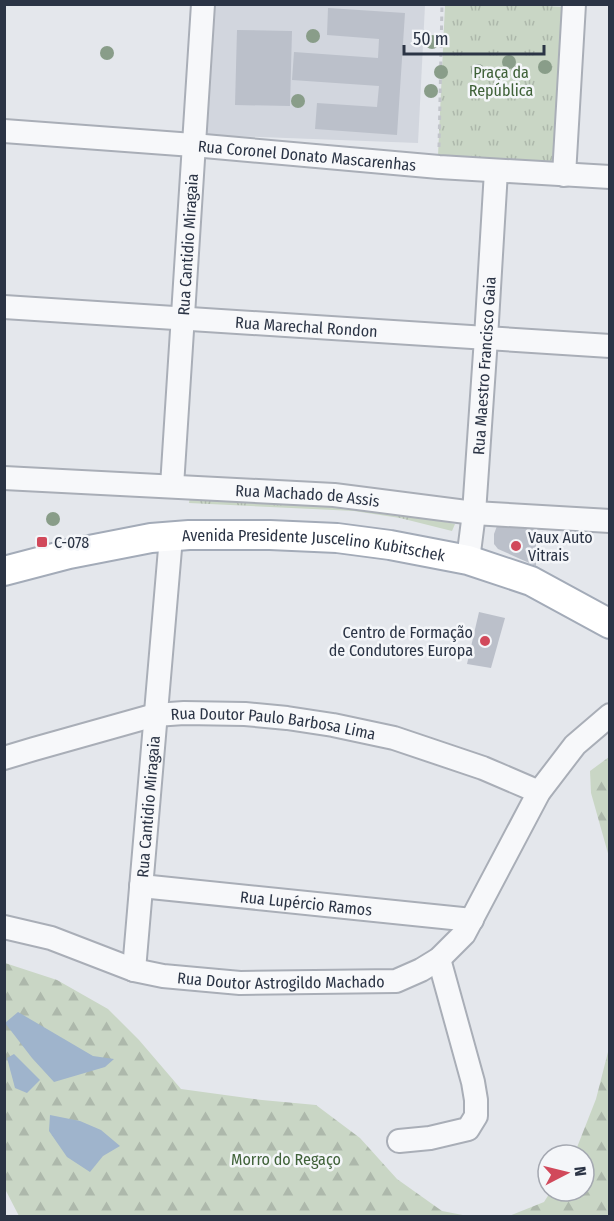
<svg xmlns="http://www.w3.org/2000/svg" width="614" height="1221" viewBox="0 0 614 1221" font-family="'Fira Sans Condensed',sans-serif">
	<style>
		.built { fill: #d2d6de }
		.grass { fill: url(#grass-tufts) }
		.forest { fill: url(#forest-firs) }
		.water { fill: #9fb4cc }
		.building { fill: #bbc0ca }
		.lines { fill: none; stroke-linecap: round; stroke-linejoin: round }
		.minor-casing { stroke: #a9aeb7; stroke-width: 26 }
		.major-casing { stroke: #a3abb8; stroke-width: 32 }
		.path { stroke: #c2c5cb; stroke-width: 3; stroke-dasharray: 4.5 4.5; stroke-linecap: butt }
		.minor { stroke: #f7f8fa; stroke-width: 22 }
		.major { stroke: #fff; stroke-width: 28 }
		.tree { fill: #899d89 }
		.poi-dot { fill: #d1495b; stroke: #f4f6f9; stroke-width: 2 }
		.labels { text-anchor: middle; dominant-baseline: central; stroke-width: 5; stroke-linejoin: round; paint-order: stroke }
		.park-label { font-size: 16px; fill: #3f6138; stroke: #f4f6f9 }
		.street-label { font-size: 16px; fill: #2b3445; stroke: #f4f6f9 }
		.poi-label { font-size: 16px; fill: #2b3445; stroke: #f4f6f9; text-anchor: start }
	</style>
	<defs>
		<pattern id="grass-tufts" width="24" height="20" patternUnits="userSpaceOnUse" patternTransform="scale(1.5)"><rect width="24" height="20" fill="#c9d6c5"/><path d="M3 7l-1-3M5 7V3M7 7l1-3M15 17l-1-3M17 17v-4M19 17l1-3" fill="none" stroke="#adb8ab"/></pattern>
		<pattern id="forest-firs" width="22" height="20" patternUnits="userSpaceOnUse" patternTransform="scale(1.5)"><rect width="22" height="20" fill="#c9d6c5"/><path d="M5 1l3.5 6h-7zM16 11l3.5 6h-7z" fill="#adb8ab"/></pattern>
	</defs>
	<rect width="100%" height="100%" fill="#e4e7ec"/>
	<path class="built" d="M214 5H425L418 143 204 135Z"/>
	<g class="grass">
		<path d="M508 4 566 7 556 165 438 156 445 5Z"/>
		<path d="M190 496 359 506 401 512 455 524 452 531 400 518 354 511 189 503Z"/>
	</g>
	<g class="forest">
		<path d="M609 757V857L591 793 590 771Z"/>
		<path d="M5 963 57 980 108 1009 139 1040 181 1089 262 1100 316 1105 360 1138 397 1179 442 1211 468 1216H19L5 1189Z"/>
		<path d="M609 1048V1216H509L544 1202 551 1191H584V1155H574L596 1099Z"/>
	</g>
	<g class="water">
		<path d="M18 1012 93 1056 114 1059 105 1067 54 1082 32 1058 5 1023Z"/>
		<path d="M14 1054 40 1080 27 1093 15 1088 7 1058Z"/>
		<path d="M50 1115 80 1121 101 1130 120 1146 103 1156 90 1172 67 1157 49 1131Z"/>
	</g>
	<g class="building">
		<path d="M328 8 405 13 397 135 315 129 317 103 377 107 379 86 292 80 294 52 378 58 379 39 327 35Z"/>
		<path d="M237 30 292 31 290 106 235 105Z"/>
		<path d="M497 526 536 529V566L498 549 494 544V534Z"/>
		<path d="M479 612 505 618 491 668 467 664Z"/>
	</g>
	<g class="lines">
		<defs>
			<g id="minor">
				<path id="s1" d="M4 131 193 145 439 167 610 177"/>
				<path d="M564 175 574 4"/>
				<path id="s2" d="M4 307 610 346"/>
				<path id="s3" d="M4 478 334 495 474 513 610 521"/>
				<path id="s4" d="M172 486 203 4"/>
				<path id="s5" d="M468 560 474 513 486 338 496 171"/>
				<path id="s6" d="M4 758 34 749 155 715 184 713 245 714 287 718 333 725 394 738 483 768 539 792"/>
				<path id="s7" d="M141 886 472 920"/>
				<path id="s8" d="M4 927 51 938 134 970 163 976 240 983 396 981 421 970 439 959 464 934 539 792 575 745 610 715"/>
				<path id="s9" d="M134 970 171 537"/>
				<path d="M399 1141 430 1138 468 1129 476 1116V1100L473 1082 439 959"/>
			</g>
			<g id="major">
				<path id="s10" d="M4 571 69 554 151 538 189 535H270L337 538 390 545 468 560 531 581 610 624"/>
			</g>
		</defs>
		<use href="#minor" class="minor-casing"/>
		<use href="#major" class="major-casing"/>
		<path class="path" d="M439 147 442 4"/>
		<use href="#minor" class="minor"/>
		<use href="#major" class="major"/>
	</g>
	<g class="tree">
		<circle cx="313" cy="36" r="7"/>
		<circle cx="432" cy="42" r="7"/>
		<circle cx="107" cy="53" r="7"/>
		<circle cx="509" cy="62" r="7"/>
		<circle cx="545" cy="67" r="7"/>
		<circle cx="478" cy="71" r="7"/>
		<circle cx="441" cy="72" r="7"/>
		<circle cx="431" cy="91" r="7"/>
		<circle cx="298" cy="101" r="7"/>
		<circle cx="53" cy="519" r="7"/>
	</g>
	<g class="poi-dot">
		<rect x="36" y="536" width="12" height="12" rx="3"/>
		<circle cx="516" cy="546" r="6"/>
		<circle cx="485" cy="641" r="6"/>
	</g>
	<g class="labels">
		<g class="park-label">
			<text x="501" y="72">Praça da<tspan x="501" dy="18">República</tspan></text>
			<text x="286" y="1159">Morro do Regaço</text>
		</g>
		<g class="street-label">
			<text stroke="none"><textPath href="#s1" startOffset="304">Rua Coronel Donato Mascarenhas</textPath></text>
			<text stroke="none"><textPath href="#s4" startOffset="242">Rua Cantidio Miragaia</textPath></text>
			<text stroke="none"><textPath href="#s2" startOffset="303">Rua Marechal Rondon</textPath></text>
			<text stroke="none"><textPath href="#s5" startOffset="195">Rua Maestro Francisco Gaia</textPath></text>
			<text stroke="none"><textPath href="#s3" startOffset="304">Rua Machado de Assis</textPath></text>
			<text stroke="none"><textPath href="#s10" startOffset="314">Avenida Presidente Juscelino Kubitschek</textPath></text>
			<text stroke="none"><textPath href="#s6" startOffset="276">Rua Doutor Paulo Barbosa Lima</textPath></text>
			<text stroke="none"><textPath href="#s9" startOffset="164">Rua Cantidio Miragaia</textPath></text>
			<text stroke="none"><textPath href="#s7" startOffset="166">Rua Lupércio Ramos</textPath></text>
			<text stroke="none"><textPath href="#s8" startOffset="285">Rua Doutor Astrogildo Machado</textPath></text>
		</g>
		<g class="poi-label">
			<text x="528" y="537">Vaux Auto<tspan x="528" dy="18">Vitrais</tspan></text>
			<text x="54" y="542">C-078</text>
			<text x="473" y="632" text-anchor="end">Centro de Formação<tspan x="473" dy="18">de Condutores Europa</tspan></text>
		</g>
	</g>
	<rect width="614" height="1221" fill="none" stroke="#2b3445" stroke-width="12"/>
	<g transform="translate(566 1173) rotate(83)"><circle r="28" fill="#f4f6f9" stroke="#a4a8b1" stroke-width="1.5"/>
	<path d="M0-4.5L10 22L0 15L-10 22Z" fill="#d1495b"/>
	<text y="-9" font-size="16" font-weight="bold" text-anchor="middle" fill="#2b3445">N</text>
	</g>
	<path d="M404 45v9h140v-9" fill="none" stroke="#2b3445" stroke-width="3"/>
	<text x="413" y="45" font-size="18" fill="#2b3445" stroke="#f4f6f9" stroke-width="4.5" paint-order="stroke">50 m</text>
</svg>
